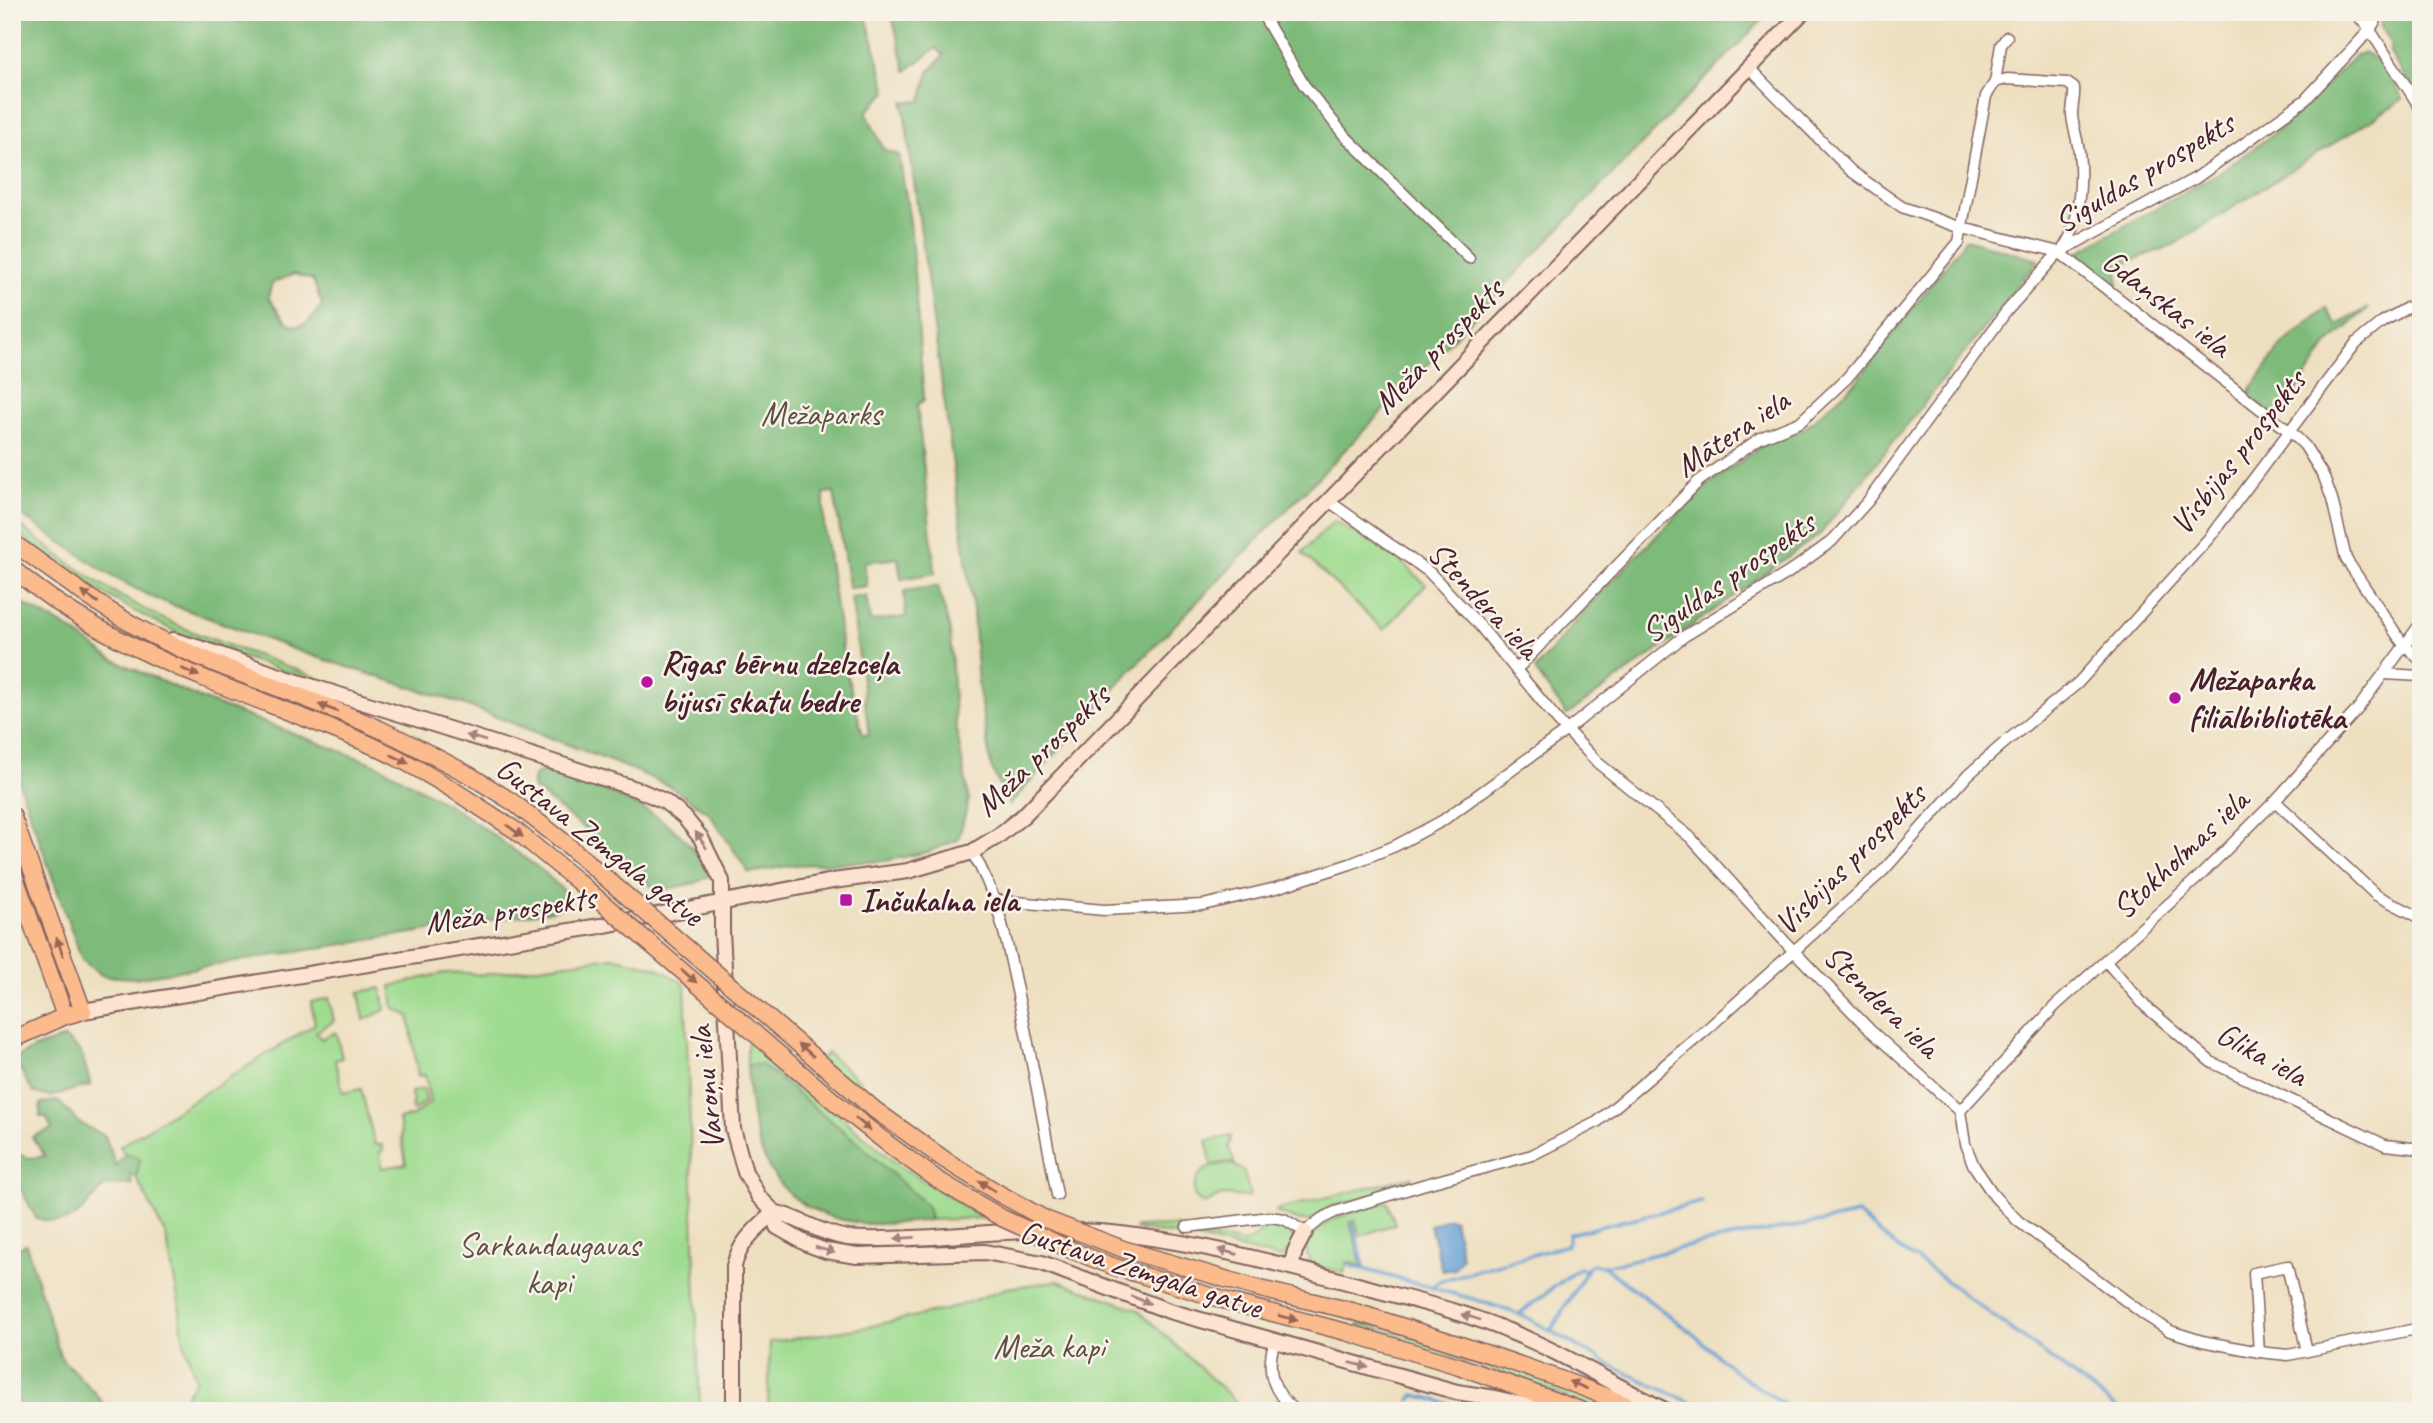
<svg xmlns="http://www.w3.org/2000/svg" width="2433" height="1423" viewBox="0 0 2433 1423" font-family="Caveat,sans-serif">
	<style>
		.green { fill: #9edb8f; stroke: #747d5d; stroke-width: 2 }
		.forest { fill: #7ebb7a; stroke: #646d52; stroke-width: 2; fill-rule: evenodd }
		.water { fill: #639fd4; stroke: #565f80; stroke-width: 2 }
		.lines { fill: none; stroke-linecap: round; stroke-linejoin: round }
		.stream { stroke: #639fd4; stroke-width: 3.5 }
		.street-casing { stroke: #83625f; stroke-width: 13 }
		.secondary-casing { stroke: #83625f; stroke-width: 18 }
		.primary-casing { stroke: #83625f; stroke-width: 19 }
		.street { stroke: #fff; stroke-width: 10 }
		.secondary { stroke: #fde4d1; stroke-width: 14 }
		.primary { stroke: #fbbb8d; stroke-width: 16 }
		.primary-bridge-casing { stroke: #83625f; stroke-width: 19; stroke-linecap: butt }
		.primary-bridge { stroke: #fbbb8d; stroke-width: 16 }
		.oneway { fill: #9a6557 }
		.oneway2 { fill: #a4827e }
		.poi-dot { fill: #b5179e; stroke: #f7f3e8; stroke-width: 2.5 }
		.labels { text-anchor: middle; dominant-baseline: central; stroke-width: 5; stroke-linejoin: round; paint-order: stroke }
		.street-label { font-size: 33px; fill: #4a1f2b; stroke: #f7f3e8 }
		.park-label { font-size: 33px; fill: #5f4e44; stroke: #f7f3e8 }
		.poi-label { font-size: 33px; font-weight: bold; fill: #4a1f2b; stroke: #f7f3e8; text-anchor: start }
	</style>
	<rect width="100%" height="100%" fill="#f7f3e8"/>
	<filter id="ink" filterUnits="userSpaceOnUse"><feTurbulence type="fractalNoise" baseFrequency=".0143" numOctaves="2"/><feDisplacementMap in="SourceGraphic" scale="14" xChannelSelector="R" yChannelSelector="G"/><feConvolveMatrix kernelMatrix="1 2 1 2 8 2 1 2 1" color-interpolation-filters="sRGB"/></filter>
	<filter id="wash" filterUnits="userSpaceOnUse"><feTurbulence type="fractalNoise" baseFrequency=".00686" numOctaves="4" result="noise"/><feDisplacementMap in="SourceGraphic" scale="28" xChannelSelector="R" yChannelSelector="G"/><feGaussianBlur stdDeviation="1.57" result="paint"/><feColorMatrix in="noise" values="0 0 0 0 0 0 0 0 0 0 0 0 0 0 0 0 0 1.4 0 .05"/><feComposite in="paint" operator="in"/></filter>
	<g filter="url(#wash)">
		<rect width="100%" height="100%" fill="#eedfc0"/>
		<g class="green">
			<path d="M12 519C65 563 120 601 183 628 234 650 289 664 338 687 284 670 227 655 175 631 116 604 62 569 12 527Z"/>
			<path d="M1334 521 1393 554 1426 585 1384 630 1302 553Z"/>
			<path d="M19 858 64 978V992L16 860Z"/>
			<path d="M612 957 658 968 685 984 700 1411H175L196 1380 183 1339 179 1303 166 1236 120 1146 315 1024 311 1002 329 998 334 1021 316 1032 321 1039 336 1032 342 1058 335 1060 343 1093 361 1089 375 1145H382L383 1151 380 1152 382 1168 406 1164 399 1119 413 1116 430 1102 425 1075 418 1076 409 1016 394 1008 391 986C426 979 445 967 481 975Z"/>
			<path d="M382 988 385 1010 364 1020 359 992Z"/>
			<path d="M750 1040 898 1165 984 1218 930 1220 927 1206 856 1141 762 1065H747V1044Z"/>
			<path d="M827 1053 860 1081 848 1097 813 1068Z"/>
			<path d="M424 1089 426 1101 413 1111 411 1105 413 1104 411 1092Z"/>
			<path d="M1231 1136 1229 1148 1235 1164 1227 1162 1211 1165 1207 1141Z"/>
			<path d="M1222 1164 1233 1165 1243 1170 1250 1194 1248 1197C1240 1197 1231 1195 1224 1195 1210 1196 1206 1214 1194 1195 1194 1174 1203 1168 1222 1164Z"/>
			<path d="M1412 1177 1410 1183 1329 1208 1311 1221H1300L1276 1212 1279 1209Z"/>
			<path d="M1387 1202 1395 1224 1360 1236 1355 1221 1350 1222 1362 1266 1347 1262 1344 1273 1316 1266 1309 1261 1305 1247C1320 1216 1357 1211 1387 1202Z"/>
			<path d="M1275 1221 1283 1223 1295 1234C1295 1245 1290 1254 1279 1258L1191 1237 1135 1229 1136 1227 1178 1226 1189 1232 1243 1243C1257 1241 1261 1225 1275 1221Z"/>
			<path d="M1058 1281 1137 1309 1246 1411H768L770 1342 862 1328 949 1309 1007 1288Z"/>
			<path d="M1360 1323 1486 1359 1624 1411H1604L1512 1376 1358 1327Z"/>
		</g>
		<g class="forest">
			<path d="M12 12H865L887 92 866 112 884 150 899 155 910 222 924 400 917 405 935 573 901 579 898 558 864 562 867 586 849 588 834 492 824 493V527L845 668 863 735 869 734 851 597 866 596 870 621 906 617 904 591 938 586 950 631 955 721 969 800 958 840 928 852 885 861 794 865 749 873 709 813 671 787 638 772 463 704 304 653 154 598 113 577 28 520 12 507ZM294 274 313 280 322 305C317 309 315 315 311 319 290 339 279 311 268 297L272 283Z"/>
			<path d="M891 12H1770L1134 667 1009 805 991 767 978 685 973 610 903 102 921 101 929 72 944 55 936 48 906 71Z"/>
			<path d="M2395 12H2421V85L2415 93 2390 53V41L2380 25 2385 13 2394 14Z"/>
			<path d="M2364 53C2386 60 2393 80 2402 99L2394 105 2175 244 2118 266V284L2111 290 2077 262V253L2222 171 2284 126 2356 55Z"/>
			<path d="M1966 239 2038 260 1820 534 1567 715 1535 670 1596 597 1705 487 1761 446 1805 428 1856 382Z"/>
			<path d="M2326 308 2337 325 2369 308 2328 344 2278 419 2247 395 2281 346Z"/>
			<path d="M12 598 68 628 110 658 138 671 204 700 380 766 454 808 485 829 544 872 565 892 563 906 554 910 135 978 103 976 82 960 12 763Z"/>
			<path d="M545 771C563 775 580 782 597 788 644 806 686 828 710 875L696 883 657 891 590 833 533 788V779L537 773Z"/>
			<path d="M65 1038 81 1052 91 1085 49 1097 33 1092 14 1059 34 1048Z"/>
			<path d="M747 1065H762L856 1141 927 1206 930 1220C907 1222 882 1226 860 1223 767 1211 751 1145 747 1065Z"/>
			<path d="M58 1101 79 1123 105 1136 116 1166 126 1153 140 1158 137 1177 130 1175 132 1184 105 1186C81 1210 74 1230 36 1218L12 1172 16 1154 31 1158 45 1156 32 1137 52 1129 46 1117H40L41 1103Z"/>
			<path d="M26 1244 61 1358 94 1392 109 1411H12V1252Z"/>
		</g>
		<path class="water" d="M1449 1218 1454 1220 1462 1258 1454 1269 1442 1271 1430 1225Z"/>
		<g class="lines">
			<g class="stream">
				<path d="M1353 1224 1365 1269"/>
				<path d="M1348 1265 1477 1300 1524 1316 1616 1368 1709 1411"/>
				<path d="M1603 1266C1636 1260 1669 1250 1703 1243 1754 1232 1806 1227 1857 1214 1877 1229 1895 1249 1918 1260L2121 1411"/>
				<path d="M1431 1287 1440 1281 1567 1245 1569 1234 1702 1202"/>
				<path d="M1519 1314 1579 1268 1587 1271"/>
				<path d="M1551 1330 1590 1265 1603 1266 1691 1332 1738 1374 1794 1411"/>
				<path d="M1411 1400 1415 1395C1434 1399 1451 1404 1469 1411"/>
			</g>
		</g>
	</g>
	<g filter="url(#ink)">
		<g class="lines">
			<defs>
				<g id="street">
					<path d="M1261 12 1304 85 1344 135 1469 258"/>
					<path d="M2355 12 2370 30 2421 109"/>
					<path d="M1749 68 1851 171 1902 207 1962 228 2059 252 2294 435 2305 446 2324 477 2332 499 2346 559 2401 641 2421 661"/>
					<path d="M1995 82 2001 45 2007 37"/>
					<path d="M1330 502 1429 572 1480 626 1559 722 1598 763 1690 837 1787 944 1870 1030 1960 1111 1965 1144 1974 1166 1995 1197 2018 1221 2145 1315 2170 1331 2202 1341 2259 1352 2288 1355 2421 1328"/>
					<path d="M1516 670 1699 481 1760 438 1800 422 1847 378 1959 242 1986 96 1995 82 2007 79 2067 83 2074 88C2075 97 2072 105 2072 115 2073 128 2078 140 2079 152 2082 178 2080 226 2064 247"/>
					<path d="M2384 674 2421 676"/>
					<path d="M2275 801 2376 895 2421 918"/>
					<path d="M972 852C1000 898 1008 948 1019 1000 1033 1065 1045 1130 1057 1195"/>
					<path d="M995 900 1104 910 1203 905 1276 888 1350 864 1395 846 1442 821 1567 730 1683 637 1788 573 1832 541 1868 501 2006 312 2059 252 2196 178 2305 100 2370 30 2380 12"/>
					<path d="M2105 960 2145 1006 2211 1062 2385 1145 2421 1149"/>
					<path d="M1960 1111 2055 1006 2202 874 2275 801 2357 710 2421 623"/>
					<path d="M1187 1227 1270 1217 1284 1219 1305 1232 1321 1219 1335 1212 1422 1185 1532 1155 1597 1122 1705 1031 1884 870 1968 775 2003 744 2078 683 2209 538 2356 343 2382 322 2421 300"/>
					<path d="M1274 1343C1266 1371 1272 1392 1296 1411"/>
					<path d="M2259 1352 2254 1273 2287 1266 2307 1351"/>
				</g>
				<g id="secondary">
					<path d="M173 640C217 652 260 670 304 684 416 719 528 753 639 790L664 801 684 817 701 838 722 881V932L733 1129 745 1172 759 1197 774 1212 777 1227 807 1244 826 1251 857 1256 985 1252 1042 1263 1169 1311 1457 1392 1495 1398 1549 1411"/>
					<path d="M83 1011 600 926 833 881 908 871 972 852 998 836 1024 815 1803 12"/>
					<path d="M774 1212C800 1218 820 1234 848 1238 876 1241 904 1238 932 1237 992 1233 1052 1227 1112 1233 1198 1242 1281 1264 1365 1287 1412 1300 1461 1311 1506 1330 1562 1352 1613 1385 1667 1411"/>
					<path d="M1291 1267 1295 1251 1305 1232"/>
					<path d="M734 1411V1266C740 1241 756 1229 774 1212"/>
				</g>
				<g id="primary">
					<path d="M12 542C57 574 101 609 150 634 215 667 285 689 352 717 393 734 432 755 471 776"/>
					<path d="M12 568C113 655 244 691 364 742 397 756 428 774 458 793"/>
					<path d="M12 815 83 1011 65 1016 12 1040"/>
					<path d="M12 869 65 1016"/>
					<path d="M1352 1311C1449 1341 1547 1371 1641 1411"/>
					<path d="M1346 1332 1459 1366 1583 1411"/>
				</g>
			</defs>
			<use href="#street" class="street-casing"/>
			<use href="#secondary" class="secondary-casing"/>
			<use href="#primary" class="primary-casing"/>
			<use href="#street" class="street"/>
			<use href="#secondary" class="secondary"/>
			<use href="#primary" class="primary"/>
			<defs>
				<g id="primary-bridge">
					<path d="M471 776 514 803 564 842 875 1110 945 1160 1000 1194 1045 1219 1123 1249 1256 1288 1352 1311"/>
					<path d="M458 793 515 830 576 880 836 1103 892 1147 938 1180 1002 1218 1076 1252 1115 1267 1230 1302 1346 1332"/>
				</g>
			</defs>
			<use href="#primary-bridge" class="primary-bridge-casing"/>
			<use href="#primary-bridge" class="primary-bridge"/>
		</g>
		<defs><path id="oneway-solid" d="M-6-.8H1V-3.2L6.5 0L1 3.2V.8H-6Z" transform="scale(1.75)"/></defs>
		<g class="oneway">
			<use href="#oneway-solid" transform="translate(90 597) rotate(-146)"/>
			<use href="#oneway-solid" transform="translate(190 672) rotate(23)"/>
			<use href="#oneway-solid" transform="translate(328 708) rotate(-159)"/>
			<use href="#oneway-solid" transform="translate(400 759) rotate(26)"/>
			<use href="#oneway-solid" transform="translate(515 831) rotate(36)"/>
			<use href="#oneway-solid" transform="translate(60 947) rotate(-110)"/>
			<use href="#oneway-solid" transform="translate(689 976) rotate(41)"/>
			<use href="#oneway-solid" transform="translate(806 1050) rotate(-139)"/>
			<use href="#oneway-solid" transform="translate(863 1124) rotate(39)"/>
			<use href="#oneway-solid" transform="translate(987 1186) rotate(-148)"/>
			<use href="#oneway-solid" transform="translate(1288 1318) rotate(15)"/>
			<use href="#oneway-solid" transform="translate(1578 1385) rotate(-158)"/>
		</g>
		<g class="oneway2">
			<use href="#oneway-solid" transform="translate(476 738) rotate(-163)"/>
			<use href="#oneway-solid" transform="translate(701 840) rotate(-124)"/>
			<use href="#oneway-solid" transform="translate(905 1238) rotate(177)"/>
			<use href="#oneway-solid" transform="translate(825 1250) rotate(16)"/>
			<use href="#oneway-solid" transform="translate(1228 1252) rotate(-166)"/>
			<use href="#oneway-solid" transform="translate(1141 1300) rotate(22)"/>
			<use href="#oneway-solid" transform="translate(1471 1317) rotate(-162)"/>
			<use href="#oneway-solid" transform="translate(1359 1365) rotate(15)"/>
		</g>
	</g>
	<g class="poi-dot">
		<circle cx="647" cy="682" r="7"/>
		<circle cx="2175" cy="698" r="7"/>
		<rect x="839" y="893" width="14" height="14" rx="3.5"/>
	</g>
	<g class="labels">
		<g class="street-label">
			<text transform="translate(2144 172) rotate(-31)">Siguldas prospekts</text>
			<text transform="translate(2167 303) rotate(38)">Gdaņskas iela</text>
			<text transform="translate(1438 346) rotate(-46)">Meža prospekts</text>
			<text transform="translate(1732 433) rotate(-34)">Mātera iela</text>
			<text transform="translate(2238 452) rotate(-52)">Visbijas prospekts</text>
			<text transform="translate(1728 577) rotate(-35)">Siguldas prospekts</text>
			<text transform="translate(1484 600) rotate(47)">Stendera iela</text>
			<text transform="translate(1042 750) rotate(-44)">Meža prospekts</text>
			<text transform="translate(600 841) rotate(38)">Gustava Zemgala gatve</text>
			<text transform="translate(2180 854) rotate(-43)">Stokholmas iela</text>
			<text transform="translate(1850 859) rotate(-45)">Visbijas prospekts</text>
			<text transform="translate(510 910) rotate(-9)">Meža prospekts</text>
			<text transform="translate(1882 1001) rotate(44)">Stendera iela</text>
			<text transform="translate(2262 1054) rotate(29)">Glika iela</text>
			<text transform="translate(706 1088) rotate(-96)">Varoņu iela</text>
			<text transform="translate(1141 1269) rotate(18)">Gustava Zemgala gatve</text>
		</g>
		<g class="park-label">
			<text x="821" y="414">Mežaparks</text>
			<text x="549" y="1245">Sarkandaugavas<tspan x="549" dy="38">kapi</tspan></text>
			<text x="1049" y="1347">Meža kapi</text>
		</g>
		<g class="poi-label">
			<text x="661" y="663">Rīgas bērnu dzelzceļa<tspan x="661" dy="38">bijusī skatu bedre</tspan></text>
			<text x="2189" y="679">Mežaparka<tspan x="2189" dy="38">filiālbibliotēka</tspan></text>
			<text x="860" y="900">Inčukalna iela</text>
		</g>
	</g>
	<rect width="2433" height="1423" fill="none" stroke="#f7f3e8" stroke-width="42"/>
</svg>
